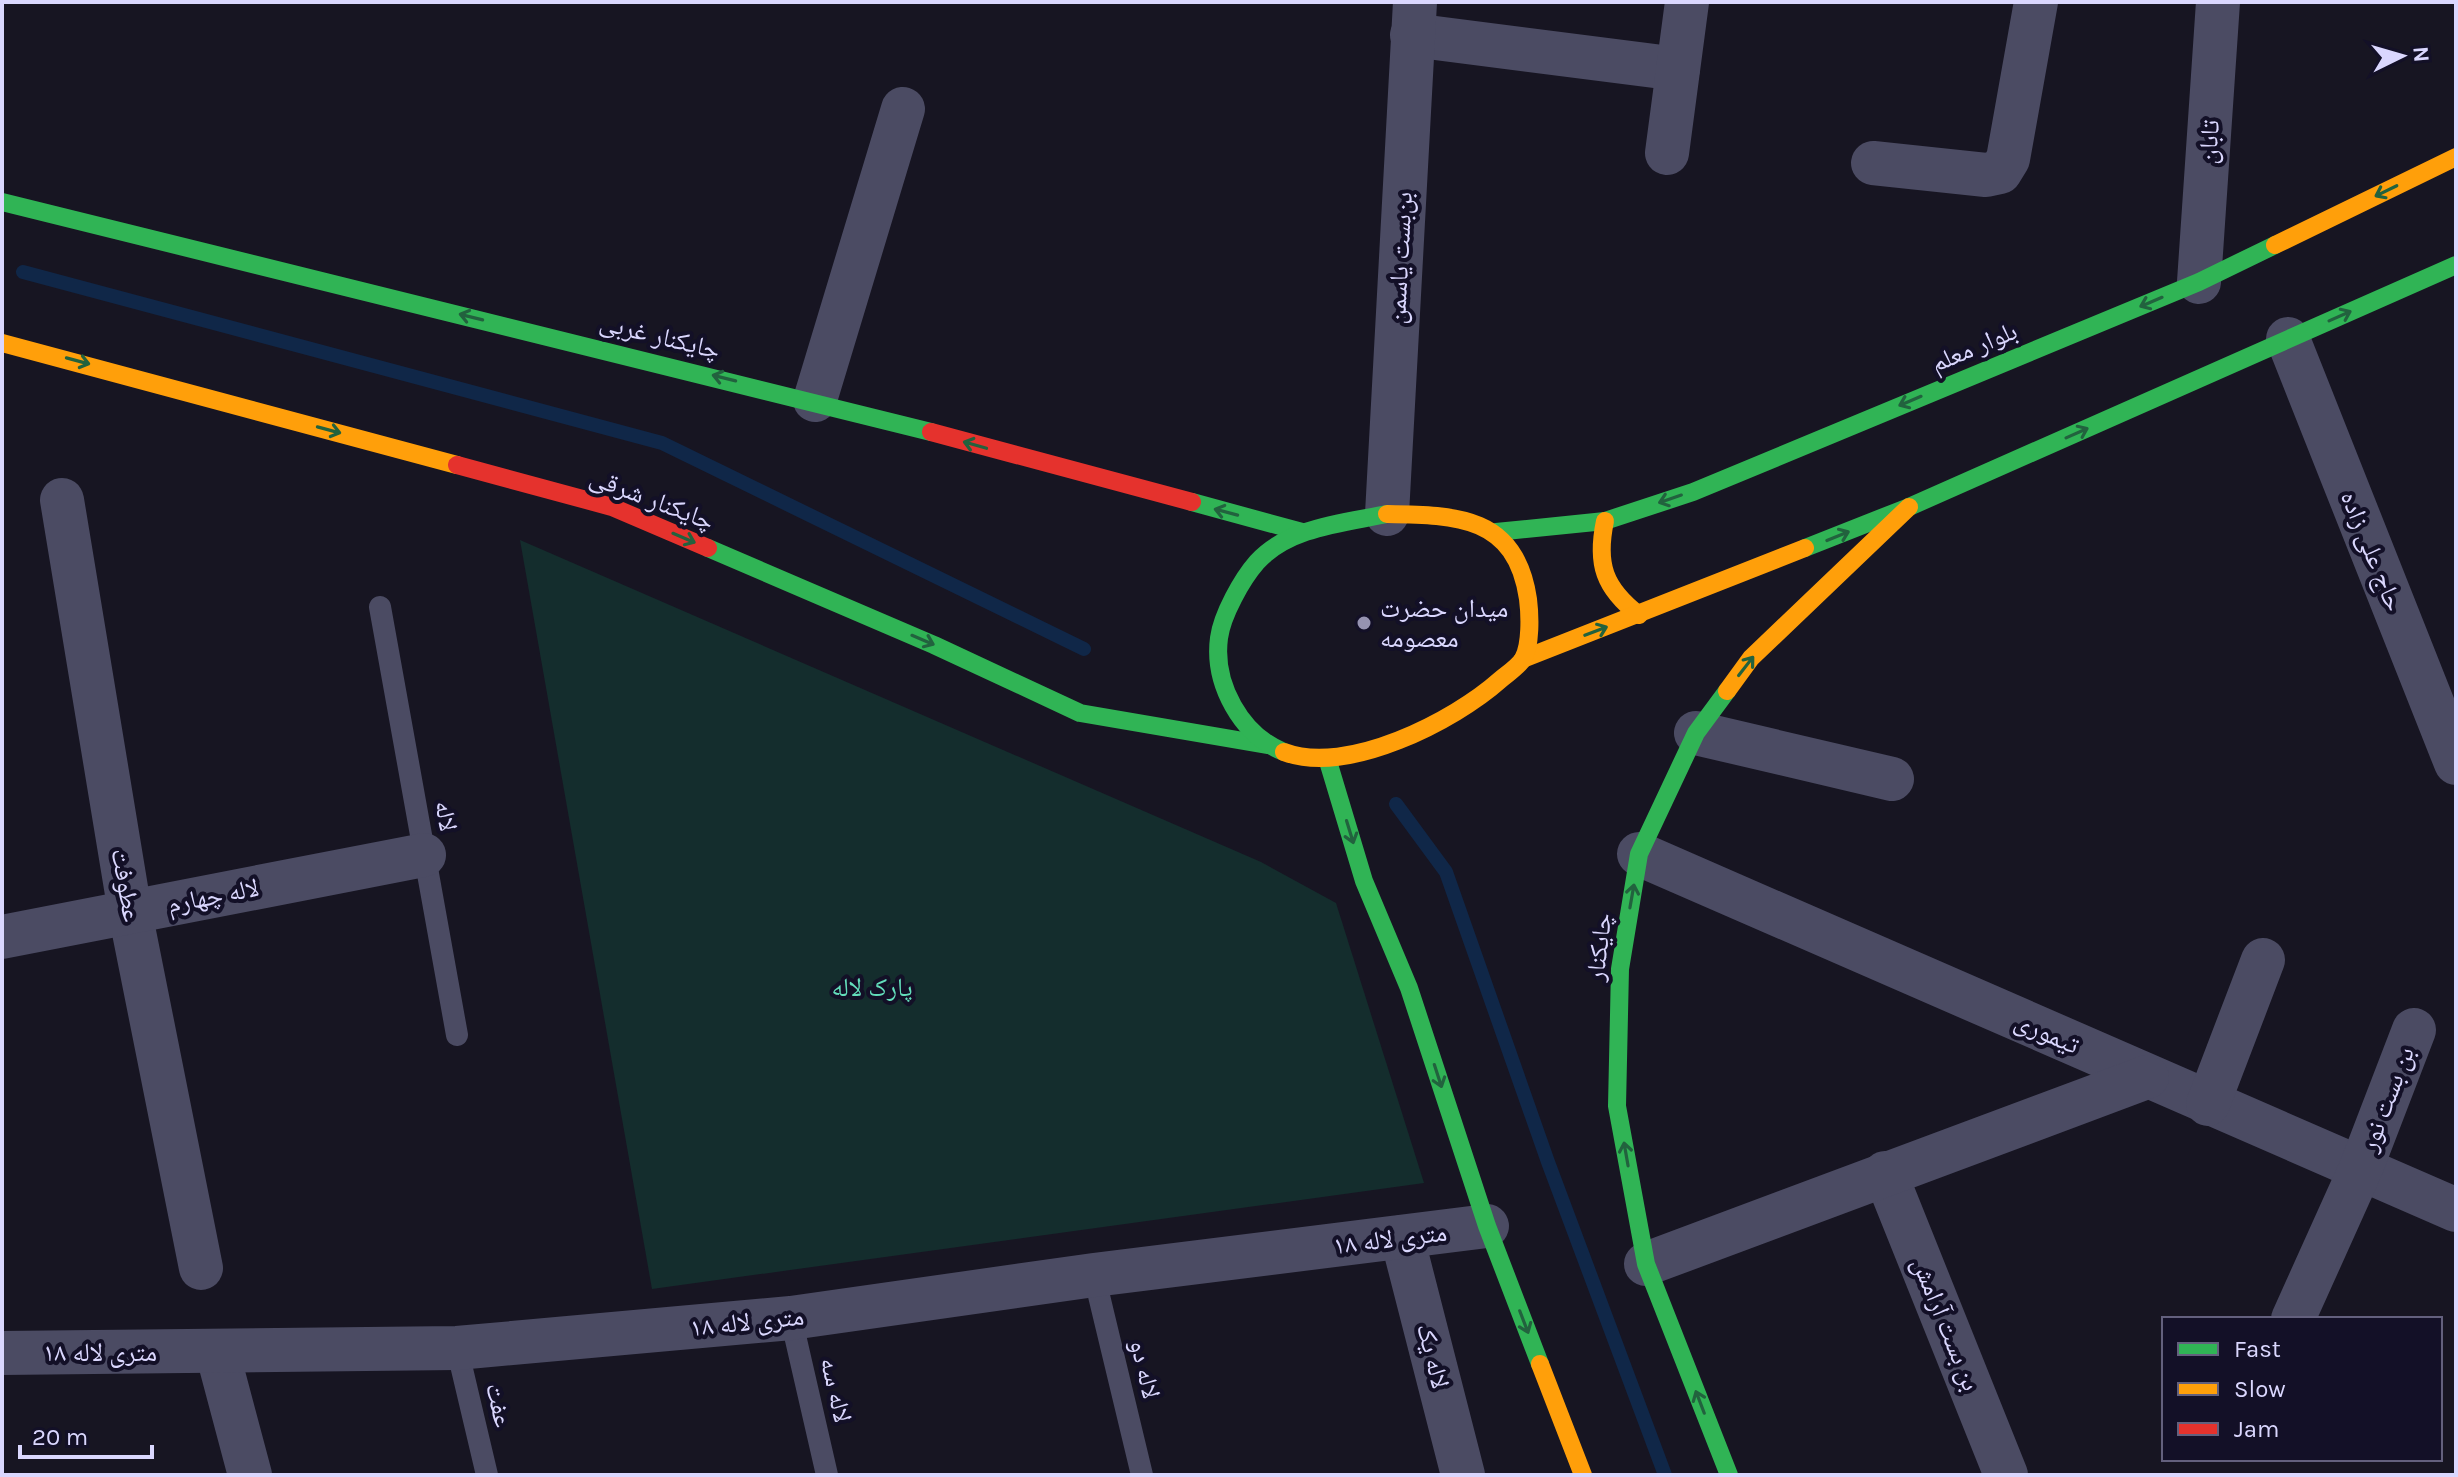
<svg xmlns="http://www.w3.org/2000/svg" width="2458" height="1477" viewBox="0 0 2458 1477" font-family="Karla,'Noto Naskh Arabic',sans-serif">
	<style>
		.green { fill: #142d2d }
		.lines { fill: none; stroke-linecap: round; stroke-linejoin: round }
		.stream { stroke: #102748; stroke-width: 14 }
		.lane { stroke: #4b4b63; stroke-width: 22 }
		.street { stroke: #4b4b63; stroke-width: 44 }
		.fast { stroke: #30b455; stroke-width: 18 }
		.slow { stroke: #ff9f0a; stroke-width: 18 }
		.jam { stroke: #e5322d; stroke-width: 18 }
		.oneway { stroke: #22623e }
		.poi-dot { fill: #9693b1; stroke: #131027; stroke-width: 3 }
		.labels { text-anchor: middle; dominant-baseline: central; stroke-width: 8; stroke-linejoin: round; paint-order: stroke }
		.street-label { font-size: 26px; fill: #dad7fe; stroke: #131027 }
		.poi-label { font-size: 26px; fill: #dad7fe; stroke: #131027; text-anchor: start }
		.park-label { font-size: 26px; fill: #63debb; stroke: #131027 }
	</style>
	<rect width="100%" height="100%" fill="#171522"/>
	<path class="green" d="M520 540 1261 862 1336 903 1424 1183 652 1289Z"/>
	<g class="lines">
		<g class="stream">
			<path d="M23 272 662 443 1084 649"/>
			<path d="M1396 804 1446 872 1548 1162 1665 1475"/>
		</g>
		<g class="lane">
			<path d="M380 607 457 1035"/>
			<path d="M1094 1275 1142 1475"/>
			<path d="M791 1318 827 1475"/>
			<path d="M457 1348 487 1475"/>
		</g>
		<g class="street">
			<path d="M1412 35 1678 69"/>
			<path d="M1667 153 1687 2"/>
			<path d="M1873 163 1986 175 2000 172 2008 159 2036 2"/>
			<path d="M2199 282 2218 2"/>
			<path d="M2288 339 2456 763"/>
			<path d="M815 400 903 109"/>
			<path d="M62 500 130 912 201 1268"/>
			<path d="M1387 514 1415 2"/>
			<path d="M1696 733 1892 779"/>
			<path d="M1639 854 2456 1210"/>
			<path d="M2 937 424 855"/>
			<path d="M2208 1104 2263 960"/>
			<path d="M1885 1173 2006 1475"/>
			<path d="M1402 1237 1463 1475"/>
			<path d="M1646 1264 2147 1077"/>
			<path d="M2293 1319 2361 1168 2414 1030"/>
			<path d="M217 1351 250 1475"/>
			<path d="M2 1353 457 1348 791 1318 1094 1275 1487 1226"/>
		</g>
		<g class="fast">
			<path d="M2 202 931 432"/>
			<path d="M1192 502 1302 532"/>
			<path d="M1496 532 1605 521 1693 492 2199 282 2275 245"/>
			<path d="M708 548 934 645 1080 713 1267 745"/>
			<path d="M1805 548 1909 507 2456 265"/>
			<path d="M1727 691 1696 733 1639 854 1620 969 1617 1106 1646 1264 1729 1475"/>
			<path d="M1284 752C1241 735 1213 684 1219 638 1222 615 1242 579 1257 562 1289 527 1344 523 1387 514"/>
			<path d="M1327 758 1364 881 1409 988 1487 1226 1540 1364"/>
		</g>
		<g class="slow">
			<path d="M2275 245 2456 157"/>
			<path d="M2 343 457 465"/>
			<path d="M1605 521C1596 564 1604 588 1639 615"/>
			<path d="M1523 659 1805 548"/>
			<path d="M1727 691 1751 658 1909 507"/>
			<path d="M1284 752C1347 776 1454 721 1500 680 1507 674 1518 667 1523 659 1531 645 1530 615 1528 599 1516 516 1457 515 1387 514"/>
			<path d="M1540 1364 1583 1475"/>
		</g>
		<g class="jam">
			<path d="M931 432 1192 502"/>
			<path d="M457 465 612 507 708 548"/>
		</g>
	</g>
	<defs><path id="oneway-shaft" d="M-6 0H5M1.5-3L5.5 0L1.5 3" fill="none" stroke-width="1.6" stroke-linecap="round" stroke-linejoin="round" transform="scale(2)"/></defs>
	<g class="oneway">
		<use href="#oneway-shaft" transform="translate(2386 191) rotate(154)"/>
		<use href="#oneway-shaft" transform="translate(2151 302) rotate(157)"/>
		<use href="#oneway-shaft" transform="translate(2340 316) rotate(-24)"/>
		<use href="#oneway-shaft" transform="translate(471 317) rotate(-166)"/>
		<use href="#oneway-shaft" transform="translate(78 361) rotate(15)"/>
		<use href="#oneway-shaft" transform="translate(724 378) rotate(-166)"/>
		<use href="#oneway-shaft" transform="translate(1910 401) rotate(157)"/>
		<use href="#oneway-shaft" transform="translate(329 430) rotate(15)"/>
		<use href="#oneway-shaft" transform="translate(2077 433) rotate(-24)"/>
		<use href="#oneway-shaft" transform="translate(975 445) rotate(-164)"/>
		<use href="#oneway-shaft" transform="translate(1670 499) rotate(161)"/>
		<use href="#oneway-shaft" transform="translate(1226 512) rotate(-165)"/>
		<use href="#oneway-shaft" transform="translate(1838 536) rotate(-22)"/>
		<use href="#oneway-shaft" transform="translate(684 538) rotate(23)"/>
		<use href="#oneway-shaft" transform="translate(1596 631) rotate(-21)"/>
		<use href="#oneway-shaft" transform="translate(923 640) rotate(23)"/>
		<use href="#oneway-shaft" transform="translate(1746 666) rotate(-52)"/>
		<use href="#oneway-shaft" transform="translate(1350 832) rotate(73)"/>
		<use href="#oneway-shaft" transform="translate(1632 896) rotate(-80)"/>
		<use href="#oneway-shaft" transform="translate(1438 1076) rotate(72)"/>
		<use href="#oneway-shaft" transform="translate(1626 1154) rotate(-100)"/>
		<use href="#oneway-shaft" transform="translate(1524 1322) rotate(69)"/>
		<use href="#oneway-shaft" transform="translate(1700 1402) rotate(-111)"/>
	</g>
	<circle class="poi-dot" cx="1364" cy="623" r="8"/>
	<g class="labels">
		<g class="street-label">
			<text transform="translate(2209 142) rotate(-86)">تابان</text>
			<text transform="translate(1400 258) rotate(-87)">بن‌بست یاسمن</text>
			<text transform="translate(660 336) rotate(14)">چایکنار غربی</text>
			<text transform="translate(1974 347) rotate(-23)">بلوار معلم</text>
			<text transform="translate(652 499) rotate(21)">چایکنار شرقی</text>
			<text transform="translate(2372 551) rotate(68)">حاج علی زاده</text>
			<text transform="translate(446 816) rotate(80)">لاله</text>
			<text transform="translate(126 885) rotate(80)">عطوفت</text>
			<text transform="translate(213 896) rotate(-11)">لاله چهارم</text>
			<text transform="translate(1599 947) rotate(-83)">چایکنار</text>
			<text transform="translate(2047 1033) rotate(24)">تیموری</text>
			<text transform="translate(2387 1099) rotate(-69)">بن بست نور</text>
			<text transform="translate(1390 1239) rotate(-7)">۱۸ متری لاله</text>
			<text transform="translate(747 1322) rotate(-6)">۱۸ متری لاله</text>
			<text transform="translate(1946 1324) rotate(68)">بن بست آرامش</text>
			<text x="100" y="1352">۱۸ متری لاله</text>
			<text transform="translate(1433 1356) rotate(76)">لاله یک</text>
			<text transform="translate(1145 1369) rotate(77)">لاله دو</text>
			<text transform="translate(836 1390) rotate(77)">لاله سه</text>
			<text transform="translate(499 1405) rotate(77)">عفت</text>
		</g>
		<g class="poi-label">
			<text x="1380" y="608">میدان حضرت<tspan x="1380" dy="30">معصومه</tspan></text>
		</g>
		<g class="park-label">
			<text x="872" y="987">پارک لاله</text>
		</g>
	</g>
	<rect width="2458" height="1477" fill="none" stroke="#dad7fe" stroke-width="8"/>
	<rect x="2162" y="1317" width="280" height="144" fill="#131027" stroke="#63607d" stroke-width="2"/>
	<rect x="2178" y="1343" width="40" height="12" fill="#30b455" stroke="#63607d" stroke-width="2"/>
	<text x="2234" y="1357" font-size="24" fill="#dad7fe">Fast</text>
	<rect x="2178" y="1383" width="40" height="12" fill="#ff9f0a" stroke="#63607d" stroke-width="2"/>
	<text x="2234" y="1397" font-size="24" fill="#dad7fe">Slow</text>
	<rect x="2178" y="1423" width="40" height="12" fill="#e5322d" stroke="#63607d" stroke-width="2"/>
	<text x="2234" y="1437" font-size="24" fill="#dad7fe">Jam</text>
	<g transform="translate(2402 56) rotate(85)" stroke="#131027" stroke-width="6" paint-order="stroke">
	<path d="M0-6L14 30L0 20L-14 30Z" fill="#dad7fe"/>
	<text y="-12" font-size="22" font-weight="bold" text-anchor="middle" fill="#dad7fe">N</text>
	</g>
	<path d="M20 1445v12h132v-12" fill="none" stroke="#dad7fe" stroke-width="4"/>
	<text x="32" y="1445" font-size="24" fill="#dad7fe" stroke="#131027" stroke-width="6" paint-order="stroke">20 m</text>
</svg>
